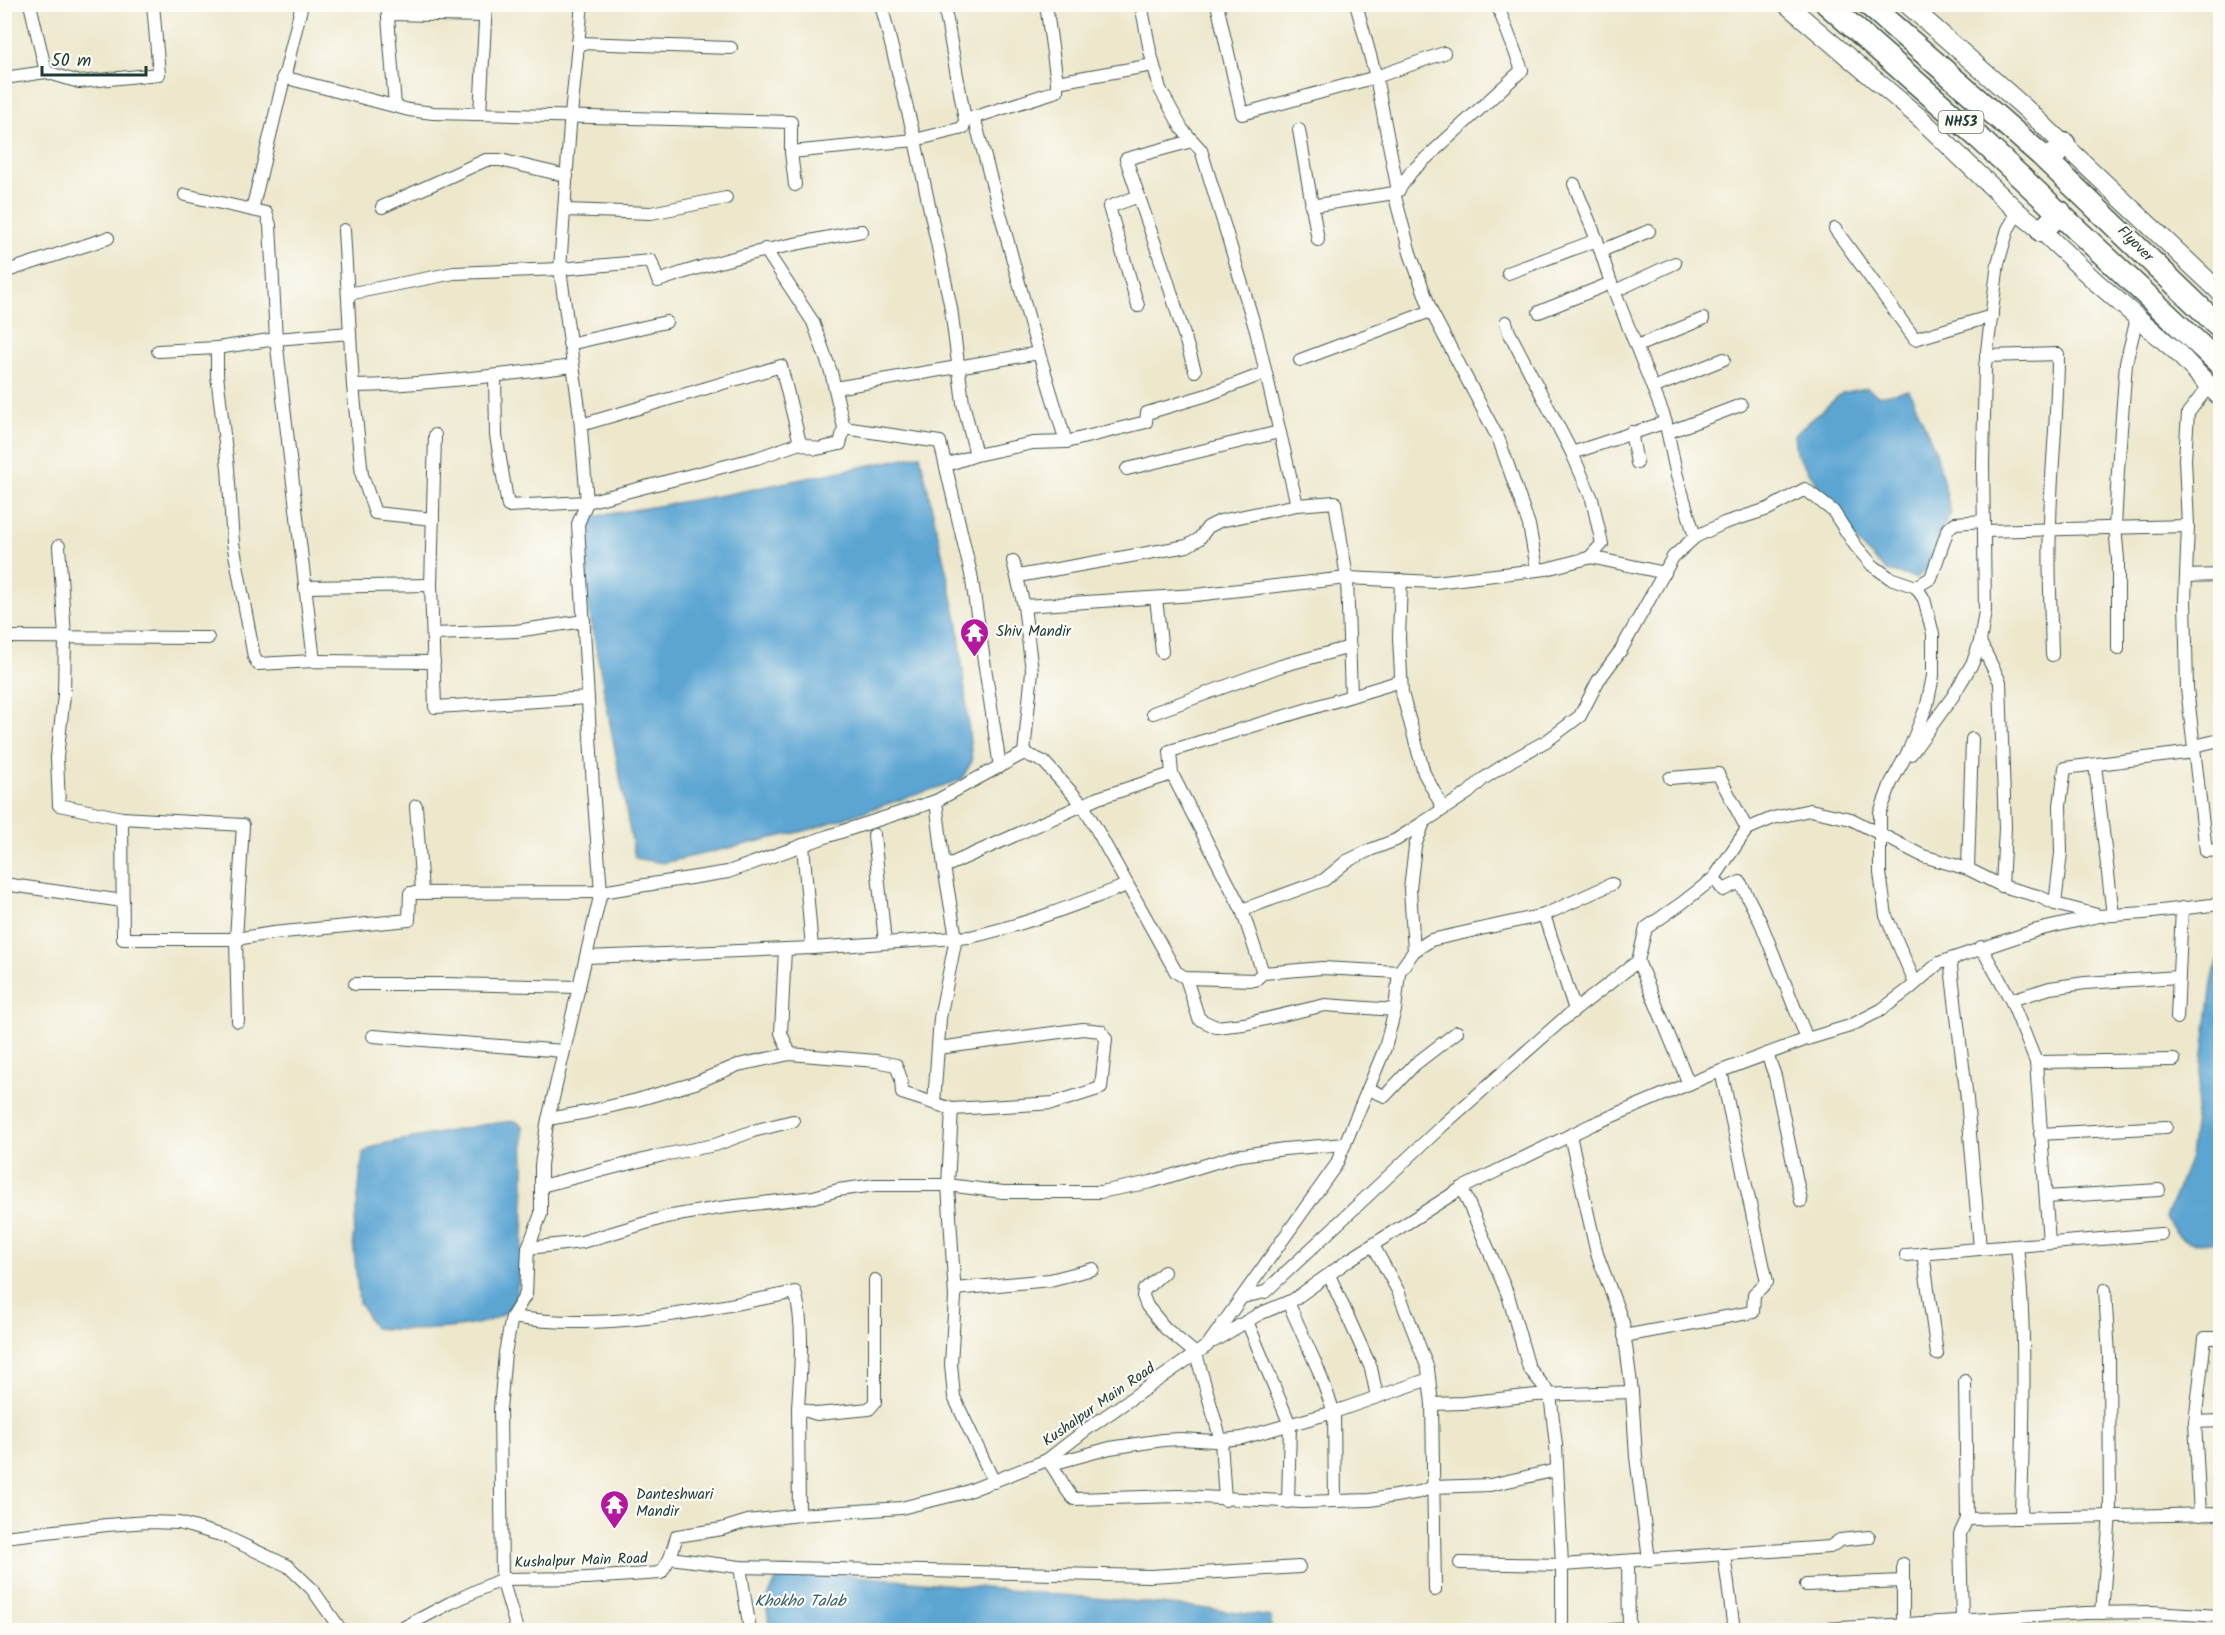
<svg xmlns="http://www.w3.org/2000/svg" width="2225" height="1635" viewBox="0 0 2225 1635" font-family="Kalam,sans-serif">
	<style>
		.water { fill: #5ca5d3; stroke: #3e7184; stroke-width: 1.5 }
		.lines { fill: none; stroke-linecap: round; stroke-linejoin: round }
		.street-casing { stroke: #3e564b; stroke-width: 14 }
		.secondary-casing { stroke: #3e564b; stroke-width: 20 }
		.highway-casing { stroke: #3e564b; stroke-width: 25 }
		.street { stroke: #fff; stroke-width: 12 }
		.secondary { stroke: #fff; stroke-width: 18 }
		.highway { stroke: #fff; stroke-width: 22 }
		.labels { text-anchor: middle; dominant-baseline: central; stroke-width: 4.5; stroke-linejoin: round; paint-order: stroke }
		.shield { fill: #fdfcf7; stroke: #62766e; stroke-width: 1.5 }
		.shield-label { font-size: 14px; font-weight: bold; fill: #1f3d34 }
		.street-label { font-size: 15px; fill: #1f3d34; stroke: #fdfcf7 }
		.poi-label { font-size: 15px; fill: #1f3d34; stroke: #fdfcf7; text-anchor: start }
		.water-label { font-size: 16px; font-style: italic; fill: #34616c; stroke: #fdfcf7 }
	</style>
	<rect width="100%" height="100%" fill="#fdfcf7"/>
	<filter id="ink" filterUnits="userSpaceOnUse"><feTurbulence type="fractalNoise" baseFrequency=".0167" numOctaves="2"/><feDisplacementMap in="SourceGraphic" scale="12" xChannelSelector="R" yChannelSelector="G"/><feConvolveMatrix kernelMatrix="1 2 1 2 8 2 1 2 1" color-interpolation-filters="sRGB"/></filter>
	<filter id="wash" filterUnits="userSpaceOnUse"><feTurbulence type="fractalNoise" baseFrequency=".008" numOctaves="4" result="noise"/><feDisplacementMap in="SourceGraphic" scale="24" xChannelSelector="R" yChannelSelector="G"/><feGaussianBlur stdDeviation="1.35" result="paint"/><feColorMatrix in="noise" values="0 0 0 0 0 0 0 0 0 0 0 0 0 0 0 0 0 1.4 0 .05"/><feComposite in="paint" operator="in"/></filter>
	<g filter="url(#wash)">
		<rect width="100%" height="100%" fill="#ede7cc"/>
		<g class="water">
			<path d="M1867 388 1878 396 1909 390 1936 452 1951 513 1940 533 1931 564 1917 578 1887 571 1856 541 1796 453 1794 435 1842 393Z"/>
			<path d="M920 455 958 624 972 761 961 780 808 830 663 863 635 858 585 588 592 517 729 494Z"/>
			<path d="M2220 957V1241C2189 1244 2184 1247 2166 1218L2190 1157 2213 975Z"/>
			<path d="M515 1121 523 1126C524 1160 528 1286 509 1309 490 1332 403 1331 374 1328L359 1302 353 1240 363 1153 377 1145 488 1124Z"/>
			<path d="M781 1569 1192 1607 1271 1617V1630H770L766 1602Z"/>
		</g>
	</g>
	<g filter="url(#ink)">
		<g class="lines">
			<defs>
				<g id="street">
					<path d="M30 4 46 72"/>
					<path d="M387 4 395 106"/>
					<path d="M881 4 915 140 951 308 963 403 976 455"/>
					<path d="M1141 4 1150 51 1160 89 1182 129 1201 150 1226 231 1256 331 1297 505"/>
					<path d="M1217 4 1242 114 1376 77 1444 53"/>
					<path d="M1356 4 1376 77 1398 191 1394 193 1410 253 1431 311 1499 440 1529 525 1537 569"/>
					<path d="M388 14 485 16"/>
					<path d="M578 43 731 48"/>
					<path d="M283 77 409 110 433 113 791 122V152L795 185"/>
					<path d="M4 78 46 72 79 82 159 74 153 4"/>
					<path d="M1057 82 1153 65"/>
					<path d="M480 114 486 4"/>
					<path d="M974 117 1031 327 1066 442"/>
					<path d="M966 120 1057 91V82L1046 4"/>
					<path d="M1299 130 1318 240"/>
					<path d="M1192 141 1126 159 1168 282 1195 371"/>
					<path d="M791 152 915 140 963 128 965 120 944 4"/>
					<path d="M1574 184 1597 240 1611 283 1664 416 1677 476 1695 537"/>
					<path d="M1398 191 1411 172 1522 70 1497 4"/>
					<path d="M185 195 266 213 270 225 276 339 314 661"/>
					<path d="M1311 206 1394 193"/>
					<path d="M382 207 486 160H500L567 176"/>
					<path d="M252 210 302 4"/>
					<path d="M565 210 651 213 726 198"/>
					<path d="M1835 229 1915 339 1992 316"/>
					<path d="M344 230 353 386 362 475 375 513 433 519"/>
					<path d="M765 249 813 322 831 372 844 428"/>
					<path d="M1601 251 1649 231"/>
					<path d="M4 272 108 238"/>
					<path d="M1508 273 1597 240"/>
					<path d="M1615 291 1675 263"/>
					<path d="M348 294 454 273 560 269 651 261 658 281C725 257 792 244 862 231"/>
					<path d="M1138 306 1109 207 1139 196"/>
					<path d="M1539 312 1611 283"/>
					<path d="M1506 322 1509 332 1572 453 1592 499 1602 544 1590 557 1665 573"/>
					<path d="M569 344 666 322"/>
					<path d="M1637 346 1703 319"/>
					<path d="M217 348V375L228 468 233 543 254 657 258 664 314 661 434 662"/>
					<path d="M158 351 217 348 276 339 350 333"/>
					<path d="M1986 356 2058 354C2058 411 2051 468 2050 525 2048 568 2051 612 2052 655"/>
					<path d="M1300 360 1431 311"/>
					<path d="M495 376 496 435 508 506 587 502 580 416 560 269 570 125 582 4"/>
					<path d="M353 386C426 385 500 375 573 366"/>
					<path d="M2209 386 2188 413 2185 459 2188 526 2185 601 2187 688 2206 851 2220 850"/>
					<path d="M835 388 1039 353"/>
					<path d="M1653 388 1724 359"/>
					<path d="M581 425 781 366 800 443"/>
					<path d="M1631 432 1637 463"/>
					<path d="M1669 432 1741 405"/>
					<path d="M435 435 431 585 435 707 588 698"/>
					<path d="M1572 453 1666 422"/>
					<path d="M946 465 976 455 1033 443 1066 442 1146 422 1147 413 1207 395 1265 373"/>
					<path d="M1127 469 1279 432"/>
					<path d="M1984 531 2188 526"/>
					<path d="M59 546 65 637 64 695 57 757 59 805 122 818 243 825 236 939 238 1021"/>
					<path d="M1013 561 1024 606 1032 671 1024 753"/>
					<path d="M1018 576 1187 546 1199 539 1208 527 1220 521 1297 505 1335 502 1347 578 1351 696"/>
					<path d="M2186 576 2220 575"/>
					<path d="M1401 580 1399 638 1402 693 1424 773 1443 808"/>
					<path d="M305 587 431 585"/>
					<path d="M1916 587 1931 578 1948 529 1955 523 1984 521"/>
					<path d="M1156 598 1162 652"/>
					<path d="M1024 606 1195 595 1347 578 1435 582 1546 569 1592 557"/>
					<path d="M433 634 516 631 584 621"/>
					<path d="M4 637 208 638"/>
					<path d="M1980 642 2000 682 2005 828 2002 886"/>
					<path d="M2118 649V559L2115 527 2118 470 2126 363 2137 318"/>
					<path d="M1153 713 1281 666 1350 647"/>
					<path d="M2194 746 2220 740"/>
					<path d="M1911 754 1953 696 1973 662 1980 642 1985 611 1983 463 1985 367 1998 263 2008 229 2018 212"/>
					<path d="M2095 765 2113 915"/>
					<path d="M1670 778 1718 774 1747 829"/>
					<path d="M416 806 422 892"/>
					<path d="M122 818 123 939H236L273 933 409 920 410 893 601 892 728 872 828 836 936 801 1024 753 1044 762 1083 805 1176 972 1186 978 1255 980 1263 973 1322 968 1399 972"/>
					<path d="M874 835 885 942"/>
					<path d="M803 845 812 948"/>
					<path d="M944 867 1098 798 1172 774"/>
					<path d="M1968 869 1972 739"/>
					<path d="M1714 878 1723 890 1740 882 1761 923 1807 1039"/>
					<path d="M4 884 123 901"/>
					<path d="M2055 904 2061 853 2060 805 2065 768 2194 752"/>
					<path d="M1242 910 1324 880 1347 861 1370 850 1396 840 1424 822"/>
					<path d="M1544 915 1575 1010"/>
					<path d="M1981 947 2011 1000 2036 1062 2049 1243"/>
					<path d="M785 949 781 1033 790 1054"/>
					<path d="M1414 951 1431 940 1544 915 1612 884"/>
					<path d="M586 957 812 948 970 937C1024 925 1075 905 1127 885"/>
					<path d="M1950 959 1967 1099 1980 1248"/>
					<path d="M1638 961 1689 1084"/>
					<path d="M1263 973 1242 910 1172 774 1170 751 1401 681"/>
					<path d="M1186 978 1199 1019 1216 1027 1244 1024 1325 1005 1395 1010"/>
					<path d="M355 984H444L579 987"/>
					<path d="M2011 1000 2050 988 2085 983 2179 977"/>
					<path d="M2177 1018 2182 908"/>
					<path d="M373 1036 563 1051"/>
					<path d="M938 1048 1083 1029 1101 1031 1106 1039 1101 1088 1054 1103 952 1109"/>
					<path d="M1767 1054 1775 1076 1801 1201"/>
					<path d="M2036 1062 2174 1060"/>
					<path d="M1368 1089 1385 1096 1414 1065 1457 1032"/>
					<path d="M934 1103 940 1018 956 938 944 867 936 801"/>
					<path d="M548 1119 587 1112 637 1100 695 1083 738 1065 790 1054 876 1061 896 1065 901 1079 902 1093 952 1109 948 1185 1003 1192H1100L1151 1182 1235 1156 1284 1149 1345 1144"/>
					<path d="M2040 1134 2166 1127"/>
					<path d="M1570 1135 1597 1254 1623 1323 1632 1392 1636 1457 1649 1560"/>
					<path d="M541 1186 663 1155 715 1145 753 1131 793 1121"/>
					<path d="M1462 1188 1508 1295 1529 1368 1550 1394 1556 1445 1562 1565V1630"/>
					<path d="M2046 1197 2159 1190"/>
					<path d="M1373 1245 1398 1291 1428 1369 1432 1404 1435 1590"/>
					<path d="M2017 1246C2027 1335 2023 1427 2021 1517"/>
					<path d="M528 1248 582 1242 666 1217 719 1208 814 1197 838 1190 875 1185H948L955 1297 951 1364 954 1397 994 1482"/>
					<path d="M1923 1253 1937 1354"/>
					<path d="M1906 1255 2161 1234"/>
					<path d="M1164 1272 1144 1290 1143 1296 1147 1306 1165 1328 1196 1354 1221 1441 1225 1500"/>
					<path d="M1329 1275 1371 1368 1377 1397"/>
					<path d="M955 1289 1050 1280 1093 1269"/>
					<path d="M1243 1297 1265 1292 1442 1126 1561 1021 1638 961 1646 928 1682 903 1714 878 1747 829 1773 818 1810 810 1851 819 1923 856 1968 869 2002 886 2038 896 2055 904 2097 915"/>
					<path d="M1288 1302 1318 1369 1334 1412 1335 1501"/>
					<path d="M512 1317C605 1332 704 1311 795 1292 805 1326 800 1373 798 1408"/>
					<path d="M1247 1321 1290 1425 1288 1502"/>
					<path d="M1624 1336 1753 1312 1754 1294 1767 1282 1721 1071"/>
					<path d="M1214 1341 1259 1314 1293 1300 1349 1260 1462 1188 1591 1125 1705 1077 1807 1039 1850 1026 1881 1010 1908 990 1939 963 2037 930 2099 916 2144 913 2220 904"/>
					<path d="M1432 1404 1463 1403 1536 1395 1632 1392"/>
					<path d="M2195 1422 2220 1421"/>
					<path d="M1047 1460C1059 1472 1062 1487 1074 1499L1179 1496 1302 1502 1370 1500 1420 1492 1433 1487 1490 1485 1557 1470"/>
					<path d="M1047 1460 1059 1462 1110 1448 1163 1440 1181 1439 1214 1441 1242 1438 1334 1412 1429 1379"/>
					<path d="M799 1515 798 1408 817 1414 869 1409 875 1402V1280"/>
					<path d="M2200 1515 2195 1422 2205 1338H2220"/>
					<path d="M1967 1519 2220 1514"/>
					<path d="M4 1537 107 1525 148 1522 179 1523 224 1536 288 1566 312 1589 341 1630"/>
					<path d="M1724 1554 1734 1630"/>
					<path d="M670 1558 740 1567 1151 1576 1299 1567"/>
					<path d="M1628 1561 1629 1630"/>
					<path d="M1460 1563 1562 1565 1830 1547 1840 1540 1869 1537"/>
					<path d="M740 1567 750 1630"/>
					<path d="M1806 1585 1903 1581"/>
					<path d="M2102 1613 2110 1515 2109 1356 2105 1290"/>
					<path d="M1962 1621 1960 1534 1967 1519 1965 1381"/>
					<path d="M399 1630 450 1603 502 1579 587 1578 661 1573 670 1558 677 1536 722 1529 748 1521 799 1515 901 1508 966 1492 1047 1460 1087 1429 1207 1346 1336 1165 1368 1089 1385 1048 1395 1010 1399 972 1414 951 1410 889 1415 846 1424 822 1468 793 1483 779 1512 760 1548 740 1580 716 1598 681 1621 650 1673 557 1695 537 1724 523 1768 509 1805 489 1833 511 1855 545 1872 565 1890 578 1916 587 1924 599 1933 634V676L1927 705 1909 750 1891 783 1880 813V873L1886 916 1915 983"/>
					<path d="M517 1630 502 1579 500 1409 505 1353 512 1317 526 1294 528 1248 541 1214V1165L547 1124 601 892 593 788 578 524 587 502 757 458 800 443 817 449 840 444 844 428 940 442 971 574 1000 767"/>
					<path d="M1609 1630 1629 1629"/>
					<path d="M1809 1630 2085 1613 2152 1612 2220 1616"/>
					<path d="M1903 1630V1564"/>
				</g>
				<g id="secondary">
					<path d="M1786 4 1920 118 2018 212 2042 231 2095 281 2177 352 2220 397"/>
					<path d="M1907 4 2025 108 2220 292"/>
				</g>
				<g id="highway">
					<path d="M1827 4 1979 138 2220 364"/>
					<path d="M1868 4 2041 155 2220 327"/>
					<path d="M2049 162 2064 144"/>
					<path d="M2042 231 2060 212"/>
				</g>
			</defs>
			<use href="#street" class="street-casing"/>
			<use href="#secondary" class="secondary-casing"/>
			<use href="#highway" class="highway-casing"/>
			<use href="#street" class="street"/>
			<use href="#secondary" class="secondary"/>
			<use href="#highway" class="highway"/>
		</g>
	</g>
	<defs>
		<symbol id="temple-pin" viewBox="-11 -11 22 30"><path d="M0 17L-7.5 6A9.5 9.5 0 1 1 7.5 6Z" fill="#b5179e" stroke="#fdfcf7"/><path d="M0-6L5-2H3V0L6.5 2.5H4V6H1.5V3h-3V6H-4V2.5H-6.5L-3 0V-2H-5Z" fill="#fff"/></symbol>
	</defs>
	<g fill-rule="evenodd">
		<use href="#temple-pin" x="958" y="616" width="33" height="45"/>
		<use href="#temple-pin" x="598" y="1488" width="33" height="45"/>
	</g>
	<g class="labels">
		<rect class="shield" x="1938.5" y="111" width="45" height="22" rx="4.5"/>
		<g class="shield-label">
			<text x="1961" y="122">NH53</text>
		</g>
		<g class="street-label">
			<text transform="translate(2135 244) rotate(45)">Flyover</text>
			<text transform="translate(1099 1405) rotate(-35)">Kushalpur Main Road</text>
			<text transform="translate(581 1561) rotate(-2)">Kushalpur Main Road</text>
		</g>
		<g class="poi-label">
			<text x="996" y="632">Shiv Mandir</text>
			<text x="636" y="1495">Danteshwari<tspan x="636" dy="17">Mandir</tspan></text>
		</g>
		<g class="water-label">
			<text x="800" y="1601">Khokho Talab</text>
		</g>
	</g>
	<rect width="2225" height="1635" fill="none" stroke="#fdfcf7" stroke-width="24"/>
	<path d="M42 66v9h104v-9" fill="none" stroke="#1f3d34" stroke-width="3"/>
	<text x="51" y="66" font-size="18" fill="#1f3d34" stroke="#fdfcf7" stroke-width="4.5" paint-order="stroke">50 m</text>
</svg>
